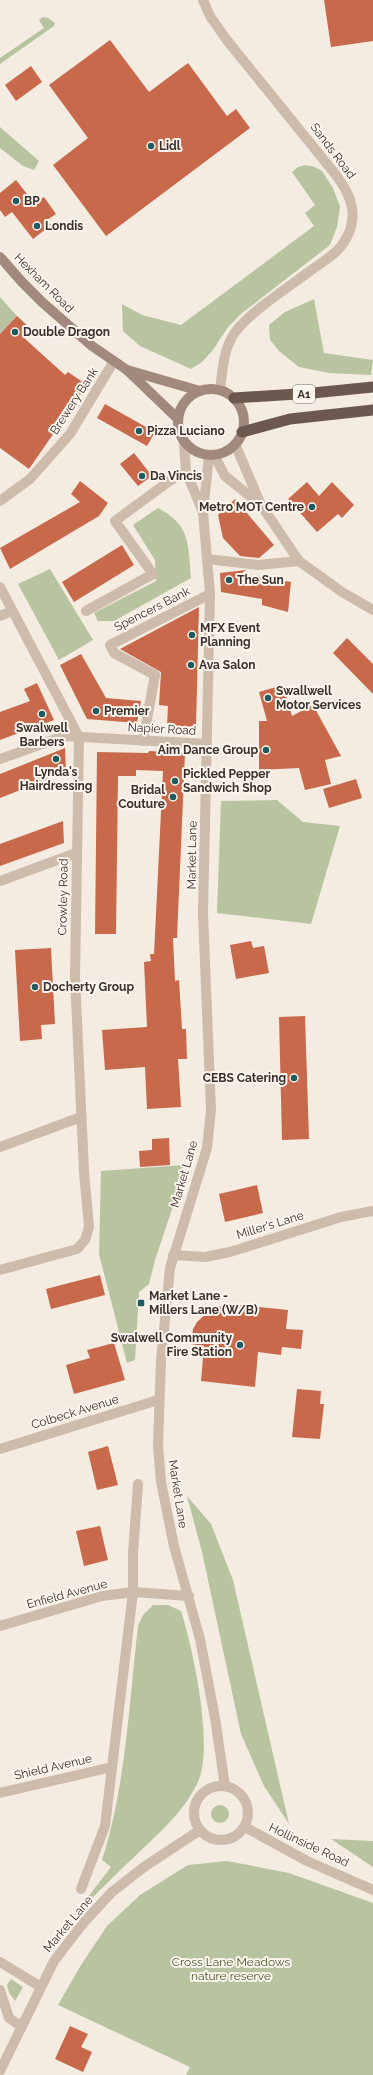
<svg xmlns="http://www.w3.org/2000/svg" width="373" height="2075" viewBox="0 0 373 2075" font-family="Raleway,sans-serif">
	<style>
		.green { fill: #b8c4a0 }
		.building { fill: #c8694b }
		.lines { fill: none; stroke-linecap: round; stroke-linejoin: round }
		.pedestrian { stroke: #cdbbac; stroke-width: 10 }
		.minor { stroke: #cdbbac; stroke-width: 10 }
		.tertiary { stroke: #cdbbac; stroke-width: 10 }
		.secondary { stroke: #a18a7d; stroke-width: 10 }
		.trunk { stroke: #6c584f; stroke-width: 11 }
		.poi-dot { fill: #1f5a5e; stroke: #fbf5ee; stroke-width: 1.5 }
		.labels { text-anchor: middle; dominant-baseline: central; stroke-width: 4; stroke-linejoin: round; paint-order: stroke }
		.shield { fill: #fbf5ee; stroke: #756b66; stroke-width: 1 }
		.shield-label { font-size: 11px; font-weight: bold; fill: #3b302b }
		.poi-label { font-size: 12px; font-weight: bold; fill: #3b302b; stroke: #fbf5ee; text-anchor: start }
		.street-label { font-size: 12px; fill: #3b302b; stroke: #fbf5ee }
		.park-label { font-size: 12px; fill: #4a5a2e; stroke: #fbf5ee }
	</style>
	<rect width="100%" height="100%" fill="#f4ebe1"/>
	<g class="green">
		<path d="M43 17 48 18 55 23 54 26 0 64V58L44 28 39 20Z"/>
		<path d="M0 127 39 161 34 170 23 166 0 148Z"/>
		<path d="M306 165 315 167 322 171 333 188 340 207 337 227 330 245 242 313 228 327 213 350 202 362 191 369 140 346 123 331 122 304 142 315 181 325 314 226 305 213 315 205 292 172 298 167Z"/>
		<path d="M0 297 17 316 0 334Z"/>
		<path d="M314 299 324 353 373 360 371 375 329 373 299 367 280 352 270 340 269 325 285 312Z"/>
		<path d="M158 508C191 525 188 545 191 578L114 621H98L94 613 156 581 155 560 133 525Z"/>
		<path d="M50 569 93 640 59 660 18 584Z"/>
		<path d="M277 800 303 822 340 826 311 924 217 913 221 801Z"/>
		<path d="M184 1165 174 1203 155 1260 149 1284 139 1292 135 1360 127 1363 99 1254 101 1171Z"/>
		<path d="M187 1496 211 1524 233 1580 289 1824 264 1786 241 1734 202 1552Z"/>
		<path d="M153 1605H168L181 1611C193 1648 215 1750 197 1784 182 1814 157 1835 134 1857 112 1878 92 1898 71 1919L111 1867 102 1860C126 1785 129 1703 138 1626L143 1615Z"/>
		<circle cx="220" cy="1814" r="9"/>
		<path d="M331 1839 373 1841V1867Z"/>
		<path d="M227 1861 289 1873 373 1903V2075H186L190 2067 58 2005 81 1965 107 1926 140 1895 188 1865Z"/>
		<path d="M11 1979 23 1987 15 2001 9 1993 7 1985Z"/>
	</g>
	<g class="building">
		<path d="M324 0H373V41L331 47Z"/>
		<path d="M110 40 149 92 188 63 227 116 236 109 250 128 106 236 53 165 88 138 49 85Z"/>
		<path d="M31 66 42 82 16 101 5 85Z"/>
		<path d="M16 180 34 203 44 197 56 214 47 220 51 225 33 239 12 212 5 217 0 210V193Z"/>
		<path d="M17 316 31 329 23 337 65 375 68 372 87 385 29 469 0 448V334Z"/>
		<path d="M105 404 155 432 147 446 97 418Z"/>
		<path d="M134 453 152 476 138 486 120 464Z"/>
		<path d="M80 481 108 503 99 516 10 569 0 548 80 502 71 494Z"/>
		<path d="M307 482 319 496 332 482 354 505 342 518 338 514 317 532 288 499Z"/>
		<path d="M235 499 274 545 259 558 240 556 223 538 218 515Z"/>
		<path d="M122 545 134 565 74 602 62 582Z"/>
		<path d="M246 570 241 574 291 582 288 612 262 605V599L221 592 220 573Z"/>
		<path d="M199 607 196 727 167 725 168 706 159 705 161 672 120 649Z"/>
		<path d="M347 638 373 664V694L333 653Z"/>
		<path d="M81 654 106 698 141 701 137 723 87 719 60 665Z"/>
		<path d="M37 683 54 720 0 740V712L30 701 24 689Z"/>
		<path d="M283 685 292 716 313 705 341 756 325 760 331 784 305 790 299 768 259 770V721H267L259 692Z"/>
		<path d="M65 748 66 772 0 798V774Z"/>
		<path d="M149 751 185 753 177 938H173L175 981 179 980 182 1029H186L187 1059H178L181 1107 147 1109 145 1067 105 1070 102 1030 147 1027 144 962 151 961 150 954H154L163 771 136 770V776H118L116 934H95L97 752 148 753Z"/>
		<path d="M356 779 362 798 329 808 323 789Z"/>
		<path d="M63 821 64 843 0 866V844Z"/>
		<path d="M251 941 253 948 264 946 269 973 236 979 230 945Z"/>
		<path d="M51 948 55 1024 41 1025 42 1039 20 1041 15 950Z"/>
		<path d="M305 1016 309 1139 282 1140 279 1017Z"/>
		<path d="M169 1138 170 1165 140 1167 139 1151 152 1150V1139Z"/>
		<path d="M257 1185 263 1213 225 1222 219 1194Z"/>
		<path d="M100 1275 105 1295 51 1309 46 1289Z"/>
		<path d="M229 1304 288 1310 286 1329 303 1330 301 1349 282 1347 281 1355 258 1352 255 1387 201 1381 204 1346 191 1344 193 1329 197 1322 211 1309Z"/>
		<path d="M114 1343 125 1380 74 1394 66 1365 90 1358 87 1350Z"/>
		<path d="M297 1389 321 1391 320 1404H324L320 1439 292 1437Z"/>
		<path d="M108 1446 118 1485 97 1490 88 1452Z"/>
		<path d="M100 1526 108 1560 84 1566 76 1531Z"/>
		<path d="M70 2026 88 2034 81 2047 92 2052 83 2072 55 2059Z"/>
	</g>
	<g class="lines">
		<path class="pedestrian" d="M0 616 12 611"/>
		<g class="minor">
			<path d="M203 0 210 16 226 39 336 175C343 185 350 195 352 208 354 221 350 234 342 245 335 255 324 261 314 268 292 285 252 310 236 331 223 348 223 369 220 389"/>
			<path d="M0 501 30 479 70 434 114 361"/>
			<path d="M207 559 258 565 299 561"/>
			<path d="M0 587 79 737 75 977 84 1172 89 1227 85 1240 77 1249 0 1270"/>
			<path d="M86 611 153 574 115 521 168 482 186 471"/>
			<path d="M143 741 155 675 114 653 110 645 210 594"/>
			<path d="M0 759 64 736 207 744"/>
			<path d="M0 881 76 853"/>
			<path d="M0 1147 81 1117"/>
			<path d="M173 1255 205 1257 230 1252 341 1217 373 1211"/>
			<path d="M0 1449 158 1400"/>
			<path d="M0 1626 102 1596 133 1592 189 1596"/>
			<path d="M0 1793 112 1767"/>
			<path d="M81 1889 105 1826 133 1592V1553L138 1484"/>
			<path d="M0 1962 41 1987"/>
			<path d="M0 1990 9 2018 22 2027"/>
		</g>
		<g class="tertiary">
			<path d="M184 443 186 471 202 510"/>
			<path d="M235 444 261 505 299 561 342 592 373 610"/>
			<path d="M214 455 225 476 261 505"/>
			<path d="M209 456 203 512 210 594 203 913 211 1110 207 1148 170 1268 161 1360 158 1445 161 1482 174 1546 200 1639 215 1718 225 1786"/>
			<circle cx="221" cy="1813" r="27"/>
			<path d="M245 1827 307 1861 373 1890"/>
			<path d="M0 2071 54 1961 85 1921 112 1892 144 1867 200 1830"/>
		</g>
		<g class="secondary">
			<path d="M0 257 22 282 42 302 92 346 127 370 178 419"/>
			<path d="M127 370 200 391"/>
			<circle cx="211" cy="422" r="33"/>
		</g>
		<g class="trunk">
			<path d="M234 398 313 393 373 387"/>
			<path d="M242 432 290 419 373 410"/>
		</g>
	</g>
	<g class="poi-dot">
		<circle cx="151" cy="146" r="4"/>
		<circle cx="16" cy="201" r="4"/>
		<circle cx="37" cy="226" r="4"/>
		<circle cx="15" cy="332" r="4"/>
		<circle cx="139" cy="431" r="4"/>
		<circle cx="142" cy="476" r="4"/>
		<circle cx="312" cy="507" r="4"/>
		<circle cx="229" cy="580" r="4"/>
		<circle cx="192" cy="635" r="4"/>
		<circle cx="191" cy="665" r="4"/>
		<circle cx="268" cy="698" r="4"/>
		<circle cx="96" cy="711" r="4"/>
		<circle cx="42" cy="714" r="4"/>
		<circle cx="266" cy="750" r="4"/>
		<circle cx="56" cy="759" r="4"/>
		<circle cx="175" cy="781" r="4"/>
		<circle cx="173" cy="797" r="4"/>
		<circle cx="35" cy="987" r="4"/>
		<circle cx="294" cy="1078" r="4"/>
		<rect x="137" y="1299" width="8" height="8" rx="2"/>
		<circle cx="240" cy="1345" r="4"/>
	</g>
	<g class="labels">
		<rect class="shield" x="293" y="385" width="22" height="18" rx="3"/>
		<g class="shield-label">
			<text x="304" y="394">A1</text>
		</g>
		<g class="poi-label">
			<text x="159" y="146">Lidl</text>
			<text x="24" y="201">BP</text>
			<text x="45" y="226">Londis</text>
			<text x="23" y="332">Double Dragon</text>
			<text x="147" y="431">Pizza Luciano</text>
			<text x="150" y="476">Da Vincis</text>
			<text x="304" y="507" text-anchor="end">Metro MOT Centre</text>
			<text x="237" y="580">The Sun</text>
			<text x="200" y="628">MFX Event<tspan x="200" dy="14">Planning</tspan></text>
			<text x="199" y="665">Ava Salon</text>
			<text x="276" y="691">Swallwell<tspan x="276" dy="14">Motor Services</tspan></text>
			<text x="104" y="711">Premier</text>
			<text x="42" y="728" text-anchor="middle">Swalwell<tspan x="42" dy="14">Barbers</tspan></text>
			<text x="258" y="750" text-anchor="end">Aim Dance Group</text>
			<text x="56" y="772" text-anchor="middle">Lynda's<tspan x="56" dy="14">Hairdressing</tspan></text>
			<text x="183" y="774">Pickled Pepper<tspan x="183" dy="14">Sandwich Shop</tspan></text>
			<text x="165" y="790" text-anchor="end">Bridal<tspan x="165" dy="14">Couture</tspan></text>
			<text x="43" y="987">Docherty Group</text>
			<text x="286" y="1078" text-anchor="end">CEBS Catering</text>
			<text x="149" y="1296">Market Lane -<tspan x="149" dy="14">Millers Lane (W/B)</tspan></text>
			<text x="232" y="1338" text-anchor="end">Swalwell Community<tspan x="232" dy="14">Fire Station</tspan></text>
		</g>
		<g class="street-label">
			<text transform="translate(333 151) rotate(53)">Sands Road</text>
			<text transform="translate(44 283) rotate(45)">Hexham Road</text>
			<text transform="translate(74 401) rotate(-57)">Brewery Bank</text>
			<text transform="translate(152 609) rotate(-27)">Spencers Bank</text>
			<text transform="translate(162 729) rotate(3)">Napier Road</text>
			<text transform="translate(192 855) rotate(-89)">Market Lane</text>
			<text transform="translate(63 897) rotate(-89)">Crowley Road</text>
			<text transform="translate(184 1174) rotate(-74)">Market Lane</text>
			<text transform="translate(270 1225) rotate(-17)">Miller's Lane</text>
			<text transform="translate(75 1412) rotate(-17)">Colbeck Avenue</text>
			<text transform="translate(178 1494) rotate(81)">Market Lane</text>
			<text transform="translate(67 1594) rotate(-15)">Enfield Avenue</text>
			<text transform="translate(53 1767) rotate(-13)">Shield Avenue</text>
			<text transform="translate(309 1845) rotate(25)">Hollinside Road</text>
			<text transform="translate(68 1924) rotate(-50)">Market Lane</text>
		</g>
		<g class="park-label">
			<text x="231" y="1962">Cross Lane Meadows<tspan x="231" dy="14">nature reserve</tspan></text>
		</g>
	</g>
</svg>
